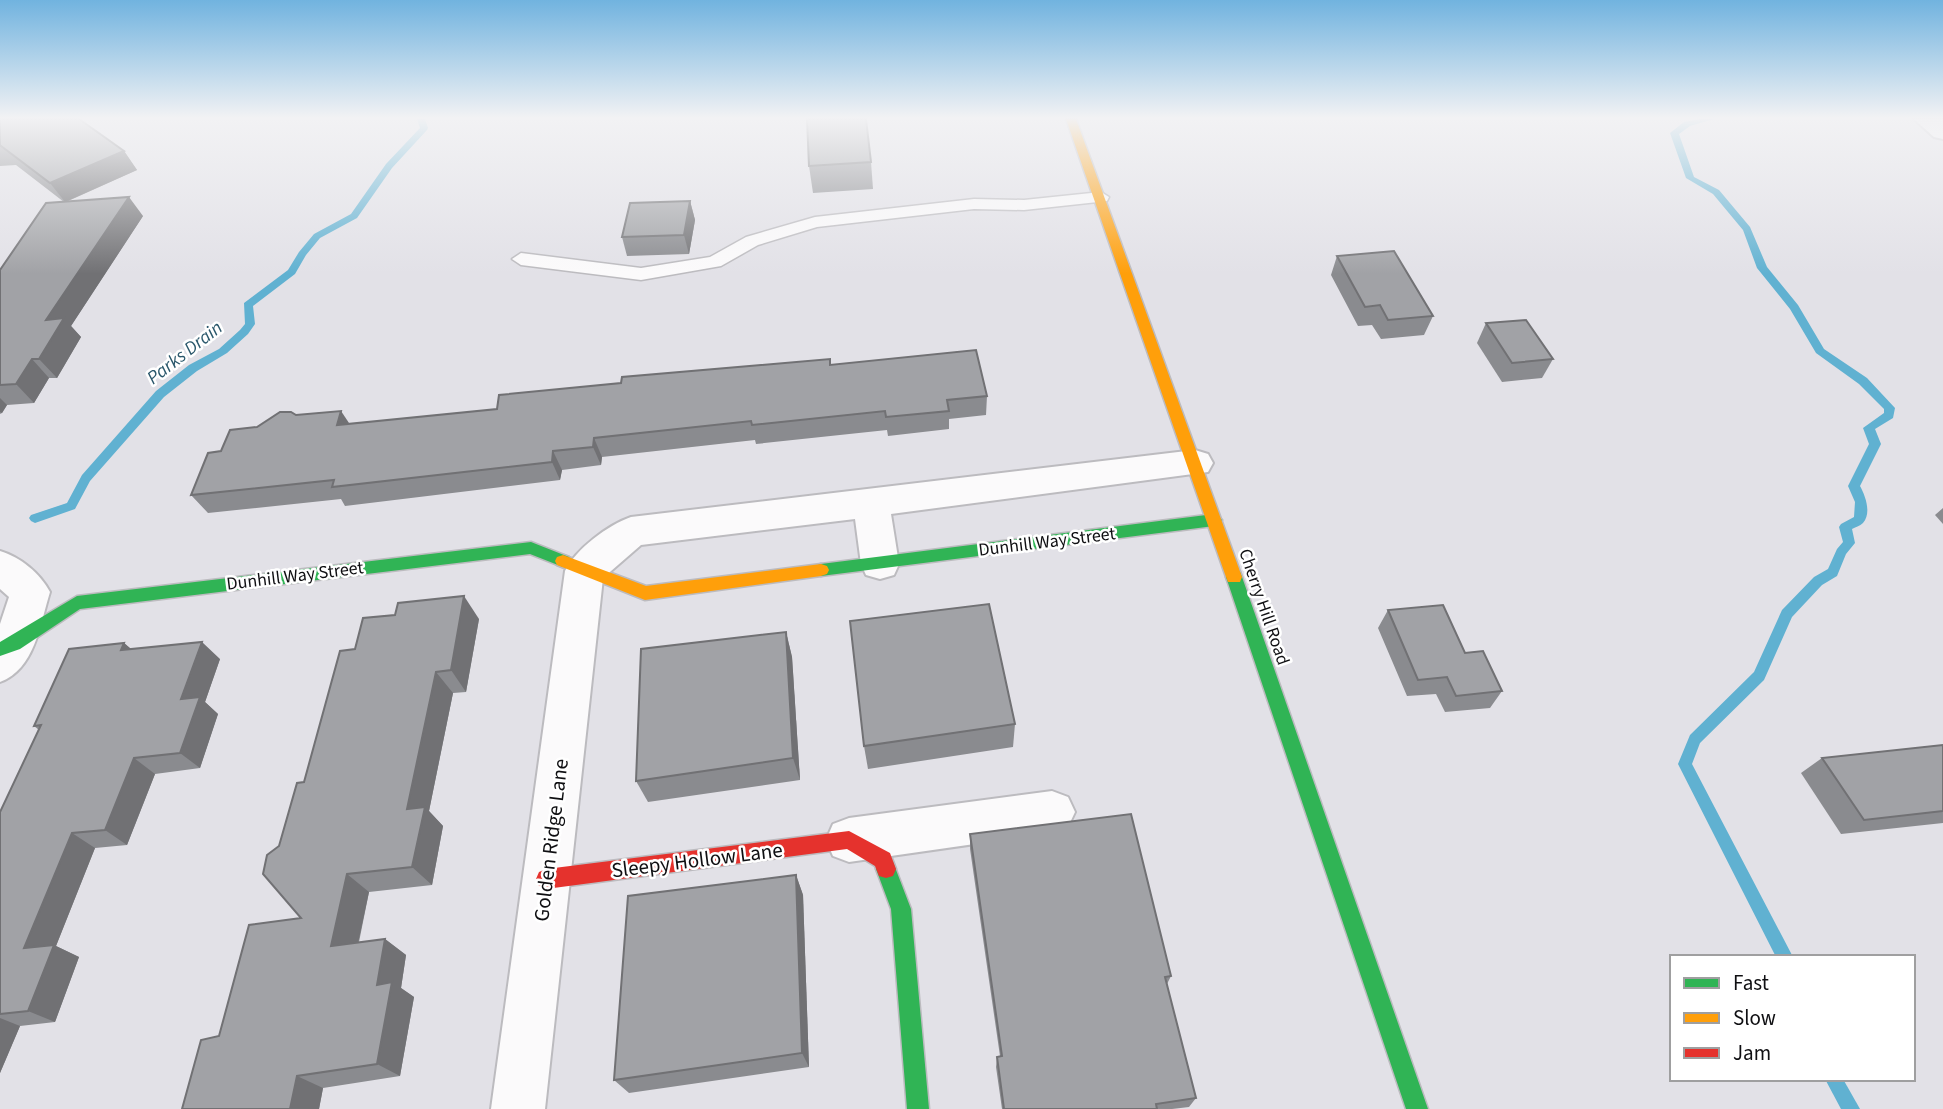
<svg xmlns="http://www.w3.org/2000/svg" width="1943" height="1109" viewBox="0 0 1943 1109" font-family="'Source Sans 3',sans-serif">
	<style>
		.lines { fill: none; stroke-linecap: round; stroke-linejoin: round }
		.stream { fill: #60b1d1; fill-rule: evenodd }
		.lane-casing { stroke: #bcbbbf; stroke-width: 3 }
		.street-casing { stroke: #bcbbbf; stroke-width: 4 }
		.fast-casing { stroke: #bcbbbf; stroke-width: 3 }
		.slow-casing { stroke: #bcbbbf; stroke-width: 3 }
		.jam-casing { stroke: #bcbbbf; stroke-width: 3 }
		.lane { fill: #fbfafb; fill-rule: evenodd }
		.street { fill: #fbfafb; fill-rule: evenodd }
		.fast { fill: #30b455; fill-rule: evenodd }
		.slow { fill: #ff9f0a; fill-rule: evenodd }
		.jam { fill: #e5322d; fill-rule: evenodd }
		.wall { fill: #8a8b8f }
		.shaded-wall { fill: #717174 }
		.building { fill: #a1a2a6; stroke: #717174; stroke-width: 2 }
		.labels { text-anchor: middle; dominant-baseline: central; stroke-width: 5; stroke-linejoin: round; paint-order: stroke }
		.street-label { font-size: 18px; fill: #0f0f12; stroke: #fff }
		.water-label { font-size: 19px; font-style: italic; fill: #2a576b; stroke: #fff }
		.near-street-label { font-size: 21px; fill: #0f0f12; stroke: #fff }
	</style>
	<rect width="100%" height="100%" fill="#e2e1e7"/>
	<g class="lines">
		<g class="stream">
			<path d="M417 119H425L428 128 427 130 392 168 357 218 320 238 306 255 295 274 253 306 255 324 248 334 227 353 197 371 164 397 90 481 75 509 35 523 31 521 29 518 31 515 67 503 82 475 156 391 189 365 219 349 240 330 245 324 244 303 288 270 299 252 314 234 351 214 386 164 420 128Z"/>
			<path d="M1700 119H1714L1690 126 1679 134 1694 177 1719 190 1750 227 1767 267 1798 305 1824 349 1867 378 1895 408 1893 418 1875 429 1881 444 1860 486C1865 495 1872 513 1863 523 1860 526 1855 527 1852 529L1855 543 1846 554 1837 576 1822 585 1792 617 1764 680 1700 743 1692 764 1793 957H1776L1678 764 1690 735 1754 672 1782 610 1814 577 1828 569 1837 549 1843 542 1839 527 1841 524 1854 517 1855 502 1848 486 1869 444 1863 428 1884 413V409L1859 384 1816 353 1790 309 1757 268 1743 230 1713 194 1686 178 1670 133 1684 122Z"/>
			<path d="M1825 1079H1843L1860 1109H1841Z"/>
		</g>
		<defs>
			<path id="lane" d="M1101 192 1109 197 1107 201 1024 210 974 209 817 227 758 245 721 266 641 280 521 265 512 259 521 253 641 268 710 257 746 237 815 217 974 199 1024 200Z"/>
			<g id="street">
				<path d="M1914 119H1943V139L1934 137Z"/>
				<path d="M1195 450 1208 454 1213 463 1208 472 891 514 899 564 894 575 880 579 866 575 861 564 855 519 641 545 603 578 545 1109H491L565 571C576 549 608 525 631 517Z"/>
				<path d="M0 551C20 557 40 573 50 592 40 624 35 669 0 682V624L9 597 0 589Z"/>
				<path d="M1052 791 1068 797 1075 812 1068 827 1052 833 849 862 833 856 826 840 833 824 849 818Z"/>
			</g>
			<g id="fast">
				<path d="M1214 514 1222 520 1214 526 821 576 815 574 813 570 815 566 821 564Z"/>
				<path d="M531 542 569 557 571 561 569 565 563 567 530 554 80 609 20 649 0 656V642L77 596Z"/>
				<path d="M1234 571 1240 572 1242 577 1428 1109H1406L1226 577 1228 572Z"/>
				<path d="M886 860 893 862 911 909 929 1109H907L891 909 876 869 879 862Z"/>
			</g>
			<g id="slow">
				<path d="M1066 119H1076L1242 577 1240 582H1228L1226 577Z"/>
				<path d="M563 555 646 586 821 564 827 566 829 570 827 574 821 576 645 600 557 565 555 561 557 557Z"/>
			</g>
			<path id="jam" d="M849 831 890 853 896 869 893 876 886 878 879 876 875 866 847 849 546 889 539 886 536 879 539 872 546 869Z"/>
		</defs>
		<use href="#lane" class="lane-casing"/>
		<use href="#street" class="street-casing"/>
		<use href="#fast" class="fast-casing"/>
		<use href="#slow" class="slow-casing"/>
		<use href="#jam" class="jam-casing"/>
		<use href="#lane" class="lane"/>
		<use href="#street" class="street"/>
		<use href="#fast" class="fast"/>
		<use href="#slow" class="slow"/>
		<use href="#jam" class="jam"/>
	</g>
	<g class="wall">
		<path d="M0 119 124 151 137 170 66 202 143 216 71 326 81 337 57 378H49L34 403 7 405 2 413 0 414V270L64 202 16 165 0 166Z"/>
		<path d="M871 162 873 189 813 193 809 166Z"/>
		<path d="M690 201 695 220 689 254 627 256 622 237Z"/>
		<path d="M1337 256 1433 316 1424 335 1381 339 1372 325 1358 326 1331 275Z"/>
		<path d="M1486 323 1553 359 1542 378 1502 382 1477 343Z"/>
		<path d="M830 365 987 396 986 415 949 419V429L888 436 887 430 756 444 755 440 602 457 601 465 562 470 560 480 345 506 341 499 208 513 191 495 221 451 257 427 296 415 350 424 497 409 621 383Z"/>
		<path d="M1943 508V524L1935 515Z"/>
		<path d="M1388 610 1465 653 1502 691 1490 708 1445 712 1436 694 1407 696 1378 628Z"/>
		<path d="M479 619 466 692 453 693 429 811 443 826 432 885 369 892 359 942 385 939 406 955 401 988 414 997 400 1076 323 1088 319 1109H182L219 1036 301 918 279 846 355 649Z"/>
		<path d="M786 632 792 657 800 780 648 802 636 781Z"/>
		<path d="M124 643 131 649 220 659 205 702 218 714 200 768 155 774 127 845 95 848 56 946 79 957 55 1022 20 1026 0 1073V812L39 730 34 726Z"/>
		<path d="M1015 724 1013 747 868 769 864 746Z"/>
		<path d="M1943 745V823L1841 834 1801 773 1822 758Z"/>
		<path d="M970 834 1171 976 1167 984 1196 1098 1189 1107 1172 1109H1002L996 1067 997 1057 1000 1056 970 849Z"/>
		<path d="M796 875 803 895 809 1067 629 1093 614 1080Z"/>
	</g>
	<g class="shaded-wall">
		<path d="M124 151 137 170 65 202 50 183Z"/>
		<path d="M129 197 143 216 71 326 81 337 57 378 39 359 46 320Z"/>
		<path d="M690 201 695 220 689 254 684 235Z"/>
		<path d="M32 359 49 378 34 403 16 384Z"/>
		<path d="M0 398 7 405 2 413 0 412Z"/>
		<path d="M341 411 353 429 337 425Z"/>
		<path d="M594 438 602 457 601 465 593 447Z"/>
		<path d="M553 451 562 470 560 480 552 462Z"/>
		<path d="M464 596 479 619 466 692 451 670Z"/>
		<path d="M786 632 792 657 800 780 793 758Z"/>
		<path d="M202 642 220 659 205 702 218 714 200 768 180 753 181 699Z"/>
		<path d="M124 643 144 660 121 650Z"/>
		<path d="M436 672 453 693 429 811 443 826 432 885 412 867 407 809Z"/>
		<path d="M134 758 155 774 127 845 105 830Z"/>
		<path d="M72 833 95 848 56 946 79 957 55 1022 28 1011 24 948Z"/>
		<path d="M347 874 369 892 354 962 331 946Z"/>
		<path d="M796 875 803 895 809 1067 802 1053Z"/>
		<path d="M385 939 406 955 401 988 414 997 400 1076 377 1064V985Z"/>
		<path d="M0 1018 20 1026 0 1073Z"/>
		<path d="M297 1076 323 1088 319 1109H290Z"/>
	</g>
	<g class="building">
		<path d="M0 119H79L124 151 50 183 1 146H0Z"/>
		<path d="M807 119H866L871 162 809 166Z"/>
		<path d="M129 197 46 320 64 318 39 359H32L16 384 0 385V270L46 203Z"/>
		<path d="M690 201 684 235 622 237 630 203Z"/>
		<path d="M1394 251 1433 316 1388 320 1380 305 1365 307 1337 256Z"/>
		<path d="M1526 320 1553 359 1512 363 1486 323Z"/>
		<path d="M976 350 987 396 947 400 949 411 886 417 885 411 752 425 751 421 594 438 593 447 553 451 552 462 332 487 334 480 191 495 208 453 221 451 230 430 257 427 280 412H291L296 415 341 411 337 425 497 409 499 395 621 383 622 377 830 359V365Z"/>
		<path d="M464 596 451 670 436 672 407 809 425 807 412 867 347 874 331 946 385 939 377 985 392 982 377 1064 297 1076 290 1109H182L201 1040 219 1036 249 925 301 918 263 874 267 855 279 846 297 783 304 782 340 651 355 649 363 618 395 615 398 603Z"/>
		<path d="M989 604 1015 724 864 746 850 621Z"/>
		<path d="M1443 605 1465 653 1483 651 1502 691 1456 696 1447 677 1418 680 1388 610Z"/>
		<path d="M786 632 793 758 636 781 641 649Z"/>
		<path d="M202 642 181 699 200 697 180 753 134 758 105 830 72 833 24 948 54 945 28 1011 0 1014V812L41 725 34 726 69 649 124 643 121 650Z"/>
		<path d="M1943 745V811L1864 820 1822 758Z"/>
		<path d="M1131 814 1171 976 1165 977 1196 1098 1156 1104 1157 1109H1004L997 1057 1002 1056 970 834Z"/>
		<path d="M796 875 802 1053 614 1080 628 896Z"/>
	</g>
	<linearGradient id="sky" x2="0" y2="1"><stop stop-color="#71b3df"/><stop offset="0.43" stop-color="#f2f2f4"/><stop offset="1" stop-color="#f2f2f4" stop-opacity="0"/></linearGradient>
	<rect width="1943" height="274" fill="url(#sky)"/>
	<g class="labels">
		<g class="street-label">
			<text transform="translate(1047 542) rotate(-7)">Dunhill Way Street</text>
			<text transform="translate(295 576) rotate(-7)">Dunhill Way Street</text>
			<text transform="translate(1264 607) rotate(71)">Cherry Hill Road</text>
		</g>
		<g class="water-label">
			<text transform="translate(185 353) rotate(-38)">Parks Drain</text>
		</g>
		<g class="near-street-label">
			<text transform="translate(551 840) rotate(-83)">Golden Ridge Lane</text>
			<text transform="translate(697 860) rotate(-7)">Sleepy Hollow Lane</text>
		</g>
	</g>
	<rect x="1670" y="955" width="245" height="126" fill="#ffffff" stroke="#9f9fa0" stroke-width="2"/>
	<rect x="1684" y="978" width="35" height="10" fill="#30b455" stroke="#9f9fa0" stroke-width="2"/>
	<text x="1733" y="990" font-size="21" fill="#0f0f12">Fast</text>
	<rect x="1684" y="1013" width="35" height="10" fill="#ff9f0a" stroke="#9f9fa0" stroke-width="2"/>
	<text x="1733" y="1025" font-size="21" fill="#0f0f12">Slow</text>
	<rect x="1684" y="1048" width="35" height="10" fill="#e5322d" stroke="#9f9fa0" stroke-width="2"/>
	<text x="1733" y="1060" font-size="21" fill="#0f0f12">Jam</text>
</svg>
